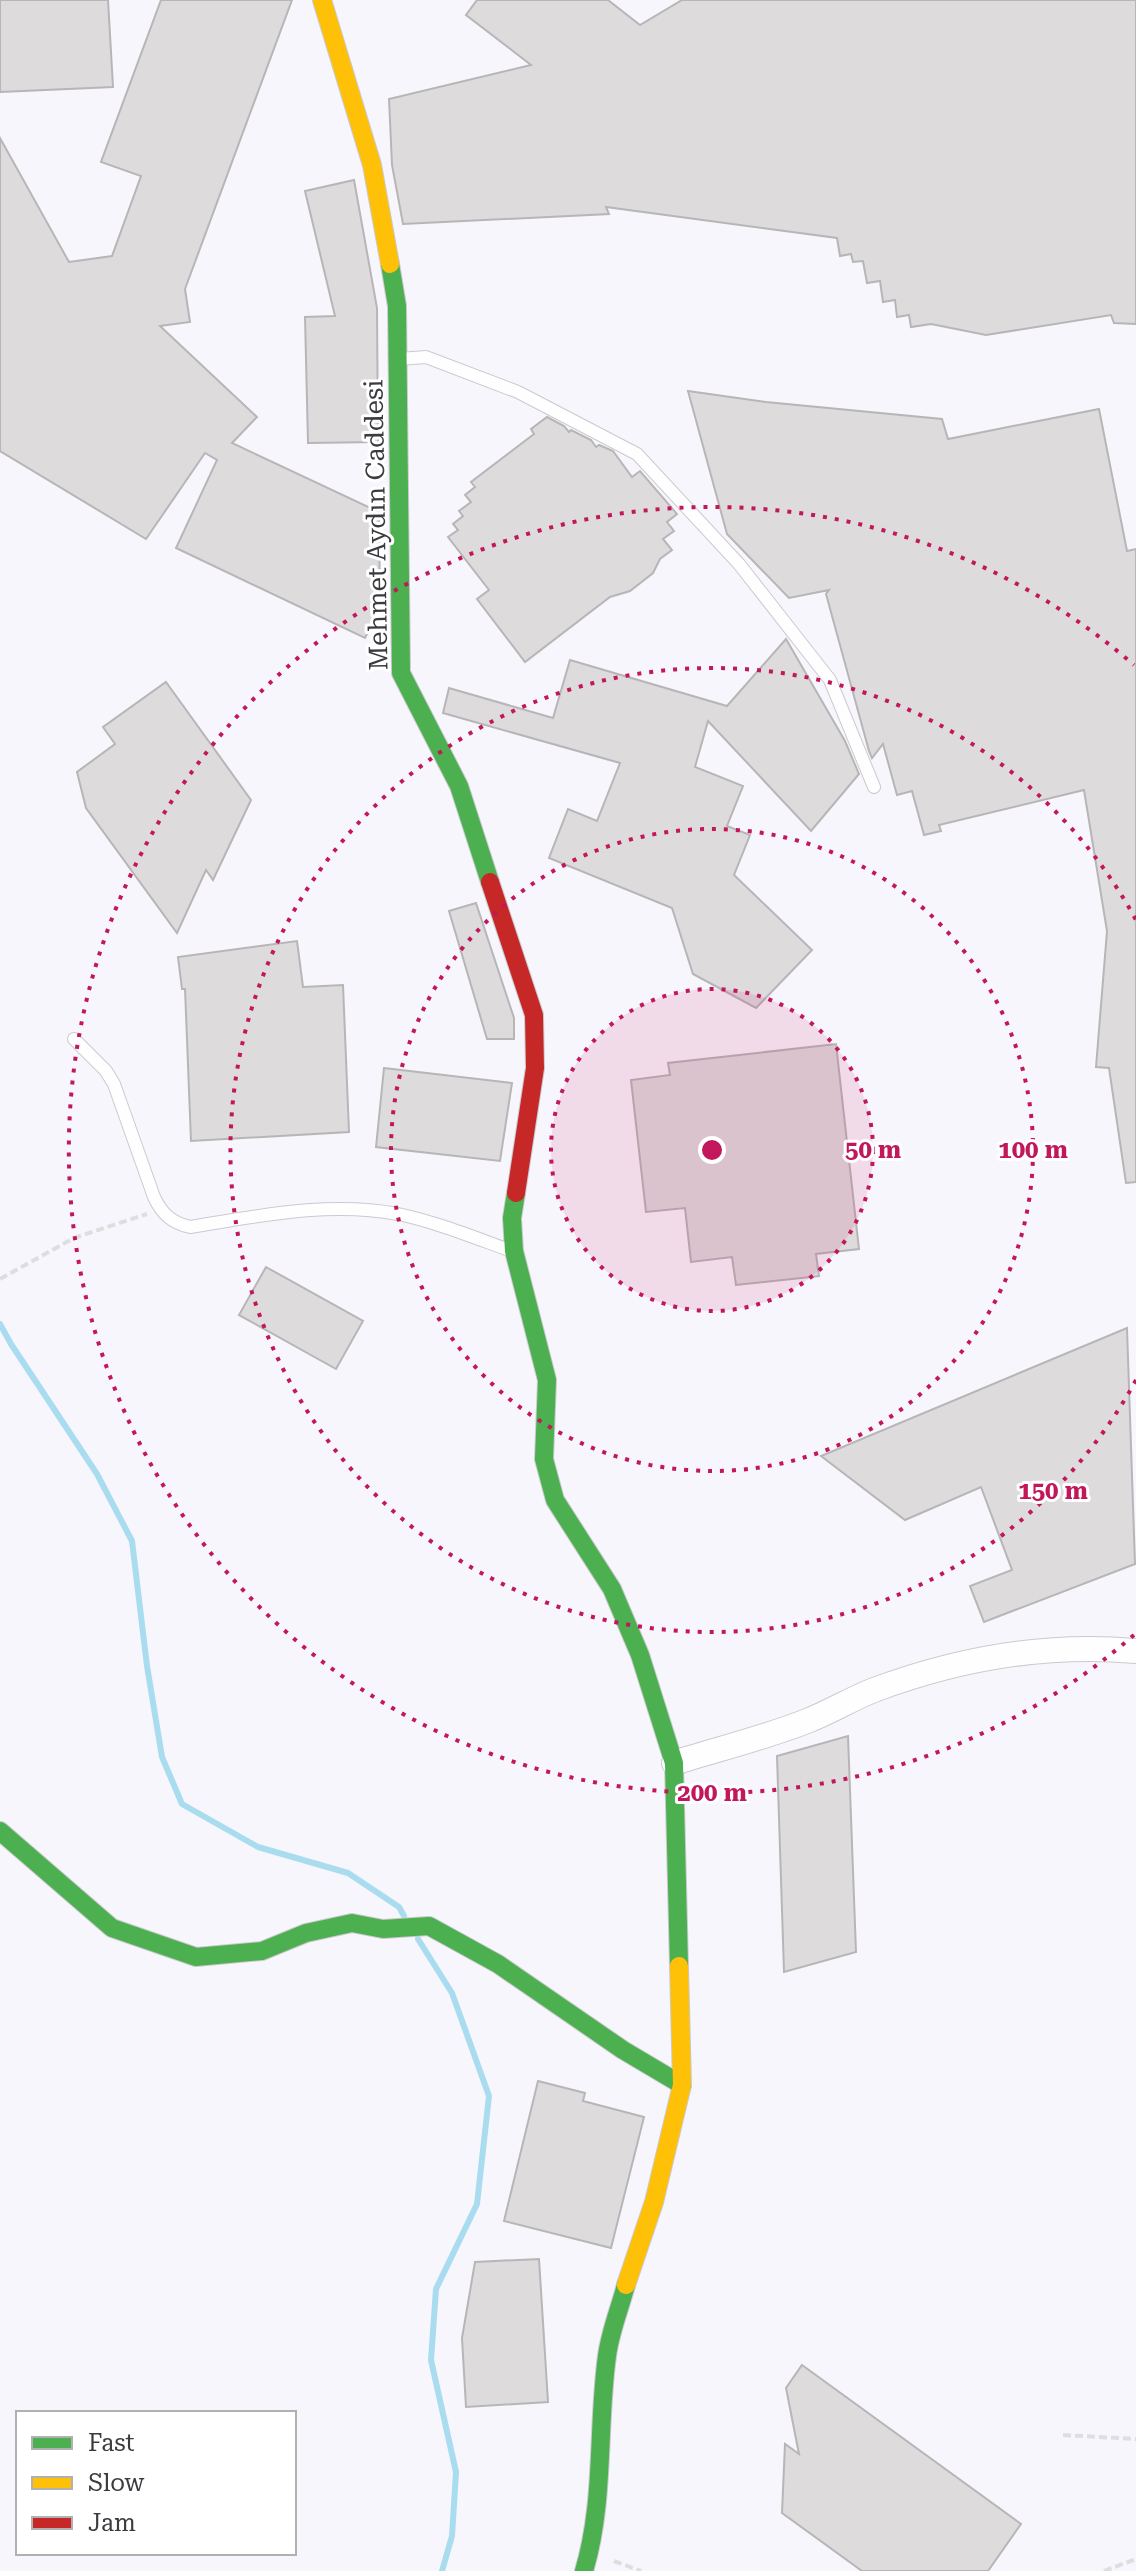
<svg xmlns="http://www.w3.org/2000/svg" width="1136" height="2571" viewBox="0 0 1136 2571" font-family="'Roboto Serif',serif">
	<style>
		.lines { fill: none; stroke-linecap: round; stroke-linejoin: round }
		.stream { stroke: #a9dcee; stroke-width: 6 }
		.building { fill: #dedbdd; stroke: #b8b5b7; stroke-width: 2 }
		.lane-casing { stroke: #cacacf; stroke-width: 14 }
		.street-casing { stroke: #cacacf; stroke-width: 26 }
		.fast-casing { stroke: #cacacf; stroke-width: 20 }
		.slow-casing { stroke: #cacacf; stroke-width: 20 }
		.jam-casing { stroke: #cacacf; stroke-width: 20 }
		.path { stroke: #dededf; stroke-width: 4; stroke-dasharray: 8 4; stroke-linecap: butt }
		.lane { stroke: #fefeff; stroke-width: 12 }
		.street { stroke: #fefeff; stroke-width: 24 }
		.fast { stroke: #4caf50; stroke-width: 18 }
		.slow { stroke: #ffc107; stroke-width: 18 }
		.jam { stroke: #c62828; stroke-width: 18 }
		.ring { fill: none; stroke: #c2185b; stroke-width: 4; stroke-dasharray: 4 8 }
		.labels { text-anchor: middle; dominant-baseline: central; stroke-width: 6; stroke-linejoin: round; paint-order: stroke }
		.street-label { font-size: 26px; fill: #3b3b3f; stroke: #fff }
		.centre { fill: #c2185b; stroke: #fff; stroke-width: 4 }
		.ring-label { font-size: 24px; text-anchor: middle; font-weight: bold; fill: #c2185b; stroke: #fff; stroke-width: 6; stroke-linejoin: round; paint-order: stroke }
	</style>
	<rect width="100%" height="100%" fill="#f7f6fc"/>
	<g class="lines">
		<g class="stream">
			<path d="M0 1324 11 1344 97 1474 132 1541 147 1666 162 1757 182 1804 258 1847 348 1873 399 1907 404 1916"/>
			<path d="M418 1939 452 1993 489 2096 477 2204 436 2289 431 2360 456 2472 452 2536 442 2571"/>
		</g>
	</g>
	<g class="building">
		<path d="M0 0H108L113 87 0 92Z"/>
		<path d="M161 0H292L185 289 190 322 160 326 257 417 232 443 379 512 380 607 365 638 176 548 217 460 205 453 146 539 0 451V138L69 262 112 256 141 176 101 162Z"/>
		<path d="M477 0H608L640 25 682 0H1136V324L1114 323 1111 315 986 335 931 324 911 327 909 315 897 317 895 300 883 302 880 281 867 283 863 261 853 262 851 254 840 256 837 238 606 207 609 214 403 224 392 165 389 99 531 65 466 15Z"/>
		<path d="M354 180 377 308 378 442 308 443 305 317 335 316 305 191Z"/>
		<path d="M688 391 766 402 942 419 948 439 1099 409 1127 551 1136 549V1182L1126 1183 1109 1068 1096 1067 1107 931 1084 790 939 825 941 831 924 835 912 791 897 795 883 744 872 758 869 751 826 594 829 590 789 598 727 534Z"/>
		<path d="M547 417 564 426 569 432 571 430 591 440 596 447 599 445 613 451 632 477 640 471 677 514 667 522 674 531 663 539 672 550 660 559 653 573 630 591 610 597 525 662 477 599 489 590 448 537 458 530 453 524 463 516 459 511 471 502 465 495 475 487 471 482 534 434 531 429Z"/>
		<path d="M786 639 845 741 859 774 811 831 708 721 695 767 743 786 727 826 750 835 734 875 812 950 756 1008 693 974 672 908 549 858 568 809 597 821 620 763 443 713 449 688 553 718 570 660 727 706Z"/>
		<path d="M166 682 251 800 213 880 206 870 177 933 86 808 77 772 115 744 103 727Z"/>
		<path d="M476 903 514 1018V1039H487L449 911Z"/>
		<path d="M297 941 303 987 343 985 349 1132 191 1141 185 989H182L178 957Z"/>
		<path d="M836 1044 859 1249 816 1254 819 1276 736 1285 732 1257 691 1262 685 1208 646 1212 631 1080 670 1075 668 1063Z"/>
		<path d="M384 1068 512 1083 500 1161 376 1147Z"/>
		<path d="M266 1267 363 1321 336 1369 239 1315Z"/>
		<path d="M1127 1328 1135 1564 984 1622 970 1586 1012 1570 981 1487 905 1520 821 1456Z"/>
		<path d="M848 1736 856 1952 784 1972 777 1756Z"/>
		<path d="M538 2081 585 2093 583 2101 644 2117 611 2248 504 2221Z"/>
		<path d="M539 2259 548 2402 466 2407 462 2338 475 2262Z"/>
		<path d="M802 2365 1021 2524 988 2571H862L782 2513 785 2444 799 2454 786 2388Z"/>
	</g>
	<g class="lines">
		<defs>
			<g id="lane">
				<path d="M399 359 426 357 518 392 637 454 739 564 830 680 874 787"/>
				<path d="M74 1039 106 1071 114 1084 154 1197C162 1214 172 1223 190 1227 259 1216 328 1201 398 1214 436 1222 473 1237 509 1250"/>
			</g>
			<path id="street" d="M674 1763C718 1749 764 1738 807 1721 830 1712 851 1699 874 1690 957 1659 1047 1643 1136 1651"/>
			<g id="fast">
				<path d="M390 264 397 306 401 673 459 786 490 882"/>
				<path d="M516 1193 512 1218 514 1251 547 1380 544 1459 555 1500 612 1589 640 1655 674 1763 679 1966"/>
				<path d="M0 1831 112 1928 196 1957 262 1951 306 1933 352 1923 383 1929 429 1926 498 1964 623 2050 682 2085"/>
				<path d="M584 2571C605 2501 597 2428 607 2356 610 2332 620 2308 626 2285"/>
			</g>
			<g id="slow">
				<path d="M322 0 372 165 390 264"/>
				<path d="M626 2285 654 2202 682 2085 679 1966"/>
			</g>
			<path id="jam" d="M490 882 534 1015 535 1068 516 1193"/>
		</defs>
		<use href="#lane" class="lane-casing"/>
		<use href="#street" class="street-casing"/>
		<use href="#fast" class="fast-casing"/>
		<use href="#slow" class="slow-casing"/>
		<use href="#jam" class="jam-casing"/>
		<g class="path">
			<path d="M0 1279 74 1238 147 1214"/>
			<path d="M1063 2435 1136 2439"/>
			<path d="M614 2561 641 2571"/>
			<path d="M1104 2571 1136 2559"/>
		</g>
		<use href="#lane" class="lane"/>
		<use href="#street" class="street"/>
		<use href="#fast" class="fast"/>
		<use href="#slow" class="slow"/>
		<use href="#jam" class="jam"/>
	</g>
	<circle cx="712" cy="1150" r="161" fill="#c2185b" fill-opacity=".12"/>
	<g class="ring">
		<circle cx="712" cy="1150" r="161"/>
		<circle cx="712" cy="1150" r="321"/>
		<path d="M1136 1380A482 482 0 1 1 1136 920"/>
		<path d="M1134 1635A643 643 0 1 1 1134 665"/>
	</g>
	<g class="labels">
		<g class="street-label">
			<text transform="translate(376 525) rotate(-91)">Mehmet Aydın Caddesi</text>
		</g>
	</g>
	<circle cx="712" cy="1150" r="12" class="centre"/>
	<g class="ring-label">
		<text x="873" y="1158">50 m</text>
		<text x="1033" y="1158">100 m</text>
		<text x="1053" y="1499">150 m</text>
		<text x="712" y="1801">200 m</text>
	</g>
	<rect x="16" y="2411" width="280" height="144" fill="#ffffff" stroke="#b1b1b2" stroke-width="2"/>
	<rect x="32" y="2437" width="40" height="12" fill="#4caf50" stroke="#b1b1b2" stroke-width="2"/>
	<text x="88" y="2451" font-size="24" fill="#3b3b3f">Fast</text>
	<rect x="32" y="2477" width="40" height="12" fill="#ffc107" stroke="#b1b1b2" stroke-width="2"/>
	<text x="88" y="2491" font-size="24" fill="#3b3b3f">Slow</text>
	<rect x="32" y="2517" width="40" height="12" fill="#c62828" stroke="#b1b1b2" stroke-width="2"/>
	<text x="88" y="2531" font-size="24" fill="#3b3b3f">Jam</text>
</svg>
